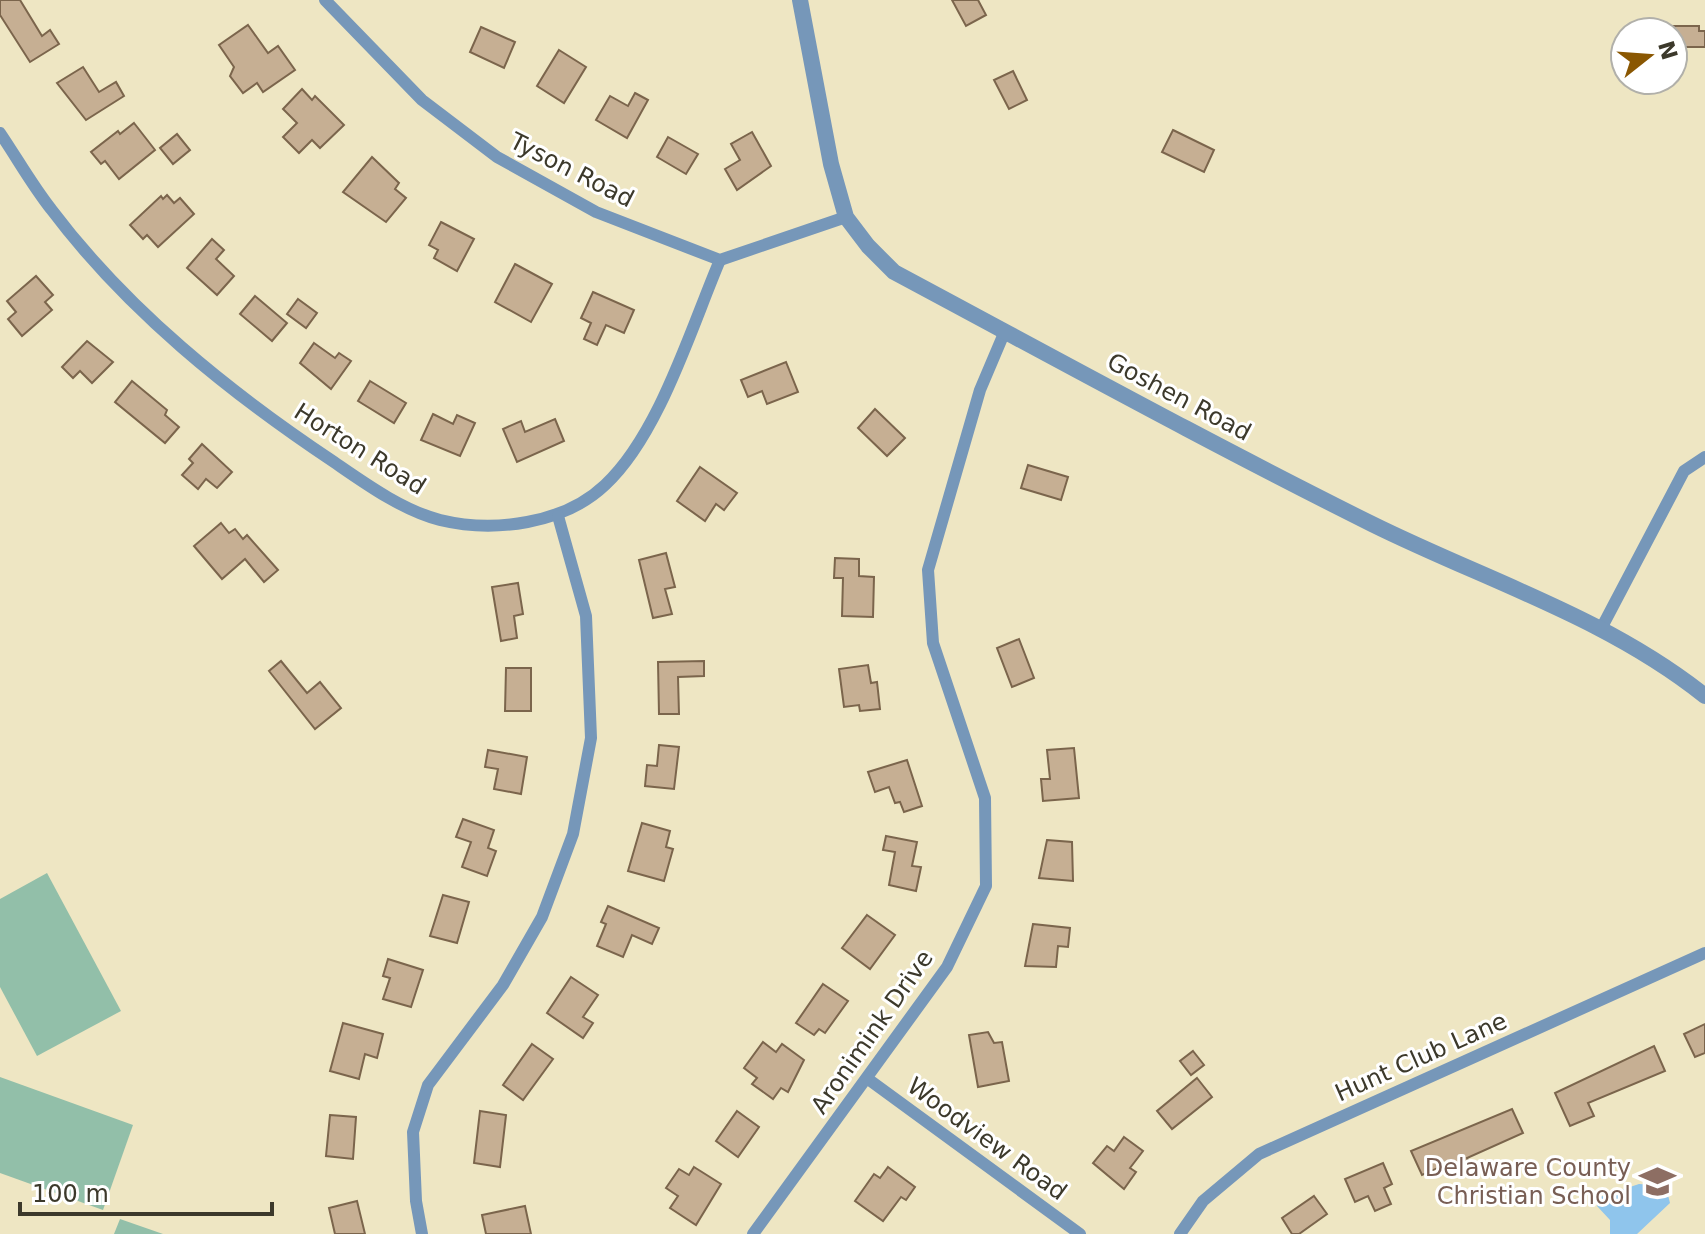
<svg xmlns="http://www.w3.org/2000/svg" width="1705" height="1234" viewBox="0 0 1705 1234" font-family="'DejaVu Sans',sans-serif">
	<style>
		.green { fill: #92bfa9 }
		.water { fill: #8fc5ec }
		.building { fill: #c6af93; stroke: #7b654c; stroke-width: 2 }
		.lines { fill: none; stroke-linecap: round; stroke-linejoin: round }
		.minor { stroke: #7697b9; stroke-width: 12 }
		.tertiary { stroke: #7697b9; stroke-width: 16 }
		.labels { text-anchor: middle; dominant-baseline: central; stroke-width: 6; stroke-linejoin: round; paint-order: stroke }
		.street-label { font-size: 24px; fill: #3c392b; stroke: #fff }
		.education-label { font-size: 24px; fill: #785e54; stroke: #fff; text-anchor: end }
	</style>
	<rect width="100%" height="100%" fill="#eee6c3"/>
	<g class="green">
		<path d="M47 873 121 1011 37 1056 0 987V899Z"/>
		<path d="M0 1077 133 1125 103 1210 0 1173Z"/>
		<path d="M120 1219 163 1234H114Z"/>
	</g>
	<path class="water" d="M1639 1184 1655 1185 1667 1191 1670 1203 1637 1234H1610V1220L1597 1206V1198Z"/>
	<g class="building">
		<path d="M0 0H20L42 36 50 30 59 44 30 62 0 15Z"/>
		<path d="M952 0H978L986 15 966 26Z"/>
		<path d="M248 25 268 53 278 46 295 70 263 92 257 83 243 93 230 76 234 67 219 45Z"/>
		<path d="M1673 26H1699V31H1705V47H1673Z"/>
		<path d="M481 27 515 42 504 68 470 52Z"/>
		<path d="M559 50 586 67 564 103 537 86Z"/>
		<path d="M83 67 99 92 116 82 124 96 86 120 57 83Z"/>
		<path d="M1013 71 1027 100 1009 109 994 80Z"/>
		<path d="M302 89 312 100 315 96 344 125 320 148 312 140 299 153 283 137 297 123 283 109Z"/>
		<path d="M635 93 648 100 627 138 596 120 610 96 628 106Z"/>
		<path d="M134 123 155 150 119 179 105 161 101 164 91 152 118 131 120 134Z"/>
		<path d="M1173 130 1214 150 1204 172 1162 152Z"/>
		<path d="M752 132 771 166 737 190 725 169 740 160 731 144Z"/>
		<path d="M177 134 190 150 173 164 160 148Z"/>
		<path d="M668 137 698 154 686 174 657 157Z"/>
		<path d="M372 157 399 183 395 189 406 198 386 222 343 192Z"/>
		<path d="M167 195 174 203 180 198 194 214 158 247 147 235 143 239 130 225 161 196 163 199Z"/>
		<path d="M441 222 474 239 457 271 434 258 438 250 429 245Z"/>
		<path d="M212 239 224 250 216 259 234 276 217 295 187 268Z"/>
		<path d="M515 264 552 284 531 322 495 302Z"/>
		<path d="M36 276 53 295 45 302 52 310 22 336 8 319 16 312 7 301Z"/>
		<path d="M593 292 634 310 624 333 606 325 597 345 584 339 591 323 581 318Z"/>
		<path d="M255 296 287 323 272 341 240 314Z"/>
		<path d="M298 299 317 313 306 328 287 314Z"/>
		<path d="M87 341 113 362 92 383 80 371 73 378 62 367Z"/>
		<path d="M314 343 335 358 339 353 351 361 331 389 300 363Z"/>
		<path d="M786 362 798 392 767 404 762 391 748 397 741 380Z"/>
		<path d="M132 381 167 410 165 415 179 427 165 443 115 402Z"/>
		<path d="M370 381 406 403 394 423 358 401Z"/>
		<path d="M875 409 905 438 887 456 858 428Z"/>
		<path d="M433 414 453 424 457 415 475 423 460 456 421 440Z"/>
		<path d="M555 419 564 441 517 462 503 429 521 421 525 432Z"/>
		<path d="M202 444 232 472 217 488 206 479 198 489 182 475 193 463 189 459Z"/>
		<path d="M1028 465 1068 477 1061 500 1021 488Z"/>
		<path d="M700 467 737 493 724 510 716 504 705 521 677 501Z"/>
		<path d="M221 523 229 533 235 529 243 539 247 535 278 570 264 582 245 559 222 579 194 546Z"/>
		<path d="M666 553 675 587 665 589 672 614 653 618 639 560Z"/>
		<path d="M835 558 859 559V576L874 577 873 617 842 616 843 578H834Z"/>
		<path d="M518 583 523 614 514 616 517 638 501 641 492 587Z"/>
		<path d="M1019 639 1034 678 1012 687 997 648Z"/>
		<path d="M281 661 307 693 320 682 341 708 315 729 269 671Z"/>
		<path d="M704 661V676L678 677 679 714H659L658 662Z"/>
		<path d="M868 665 871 683 877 682 880 709 860 711 859 705 844 707 839 669Z"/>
		<path d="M506 668H531V711H505Z"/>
		<path d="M659 745 679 747 674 789 645 786 647 765 657 766Z"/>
		<path d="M1074 748 1079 798 1043 801 1041 779H1050L1047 750Z"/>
		<path d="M488 750 527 757 521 794 494 789 498 769 485 767Z"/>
		<path d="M907 760 922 806 904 812 900 802 895 803 889 787 875 792 868 772Z"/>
		<path d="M463 819 494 830 488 848 496 851 487 876 462 867 471 842 456 837Z"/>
		<path d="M642 823 670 831 666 847 673 849 664 881 628 871Z"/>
		<path d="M886 836 917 842 912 866 921 867 916 891 889 885 895 852 883 850Z"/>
		<path d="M1047 840 1072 842 1073 881 1039 878Z"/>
		<path d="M443 895 469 902 457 943 430 936Z"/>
		<path d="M608 906 659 928 652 944 632 935 623 957 597 946 606 924 601 922Z"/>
		<path d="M867 915 895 935 870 969 842 948Z"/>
		<path d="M1033 924 1070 928 1068 947 1058 946 1056 967 1025 966Z"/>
		<path d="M388 959 423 970 411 1007 383 999 390 978 383 976Z"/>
		<path d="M571 977 598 995 583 1017 593 1023 583 1038 547 1013Z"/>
		<path d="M823 984 848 1001 825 1033 819 1029 814 1035 796 1023Z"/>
		<path d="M343 1023 383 1034 377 1058 365 1054 359 1079 330 1071Z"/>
		<path d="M1705 1024V1053L1695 1057 1684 1034Z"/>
		<path d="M988 1032 994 1043 1002 1042 1009 1081 978 1087 969 1035Z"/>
		<path d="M763 1042 776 1052 782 1044 804 1060 788 1092 781 1088 773 1099 752 1084 757 1078 744 1068Z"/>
		<path d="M532 1044 553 1059 523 1100 503 1085Z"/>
		<path d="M1654 1046 1665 1071 1588 1103 1594 1116 1570 1126 1555 1093Z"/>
		<path d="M1193 1051 1204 1065 1191 1075 1180 1061Z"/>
		<path d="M1197 1078 1212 1097 1172 1129 1157 1111Z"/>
		<path d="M1512 1109 1523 1133 1467 1158 1469 1163 1450 1172 1447 1164 1422 1175 1411 1151Z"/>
		<path d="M480 1111 506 1115 500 1167 474 1163Z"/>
		<path d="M737 1111 759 1127 738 1157 716 1141Z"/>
		<path d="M330 1115 356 1117 353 1159 326 1156Z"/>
		<path d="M1124 1137 1143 1151 1130 1168 1136 1172 1124 1189 1093 1163 1107 1146 1114 1151Z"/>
		<path d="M1383 1163 1392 1184 1384 1188 1391 1204 1375 1211 1368 1196 1355 1202 1345 1179Z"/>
		<path d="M694 1167 721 1184 696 1225 670 1208 678 1196 666 1188 679 1169 689 1175Z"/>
		<path d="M888 1167 915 1187 906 1200 901 1197 883 1221 855 1201 874 1174 880 1178Z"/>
		<path d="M1314 1196 1327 1214 1299 1234H1292L1282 1218Z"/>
		<path d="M357 1201 365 1234H335L329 1208Z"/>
		<path d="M525 1206 531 1234H486L482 1215Z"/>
	</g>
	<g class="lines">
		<g class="minor">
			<path d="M325 0 422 100 497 157 596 212 720 260 846 217"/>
			<path d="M0 133C17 158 32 185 51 209 127 310 229 392 334 462 366 484 402 510 440 520 494 533 564 524 605 485 659 435 691 328 720 260"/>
			<path d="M1602 627 1684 471 1705 457"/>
			<path d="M868 1079 1080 1234"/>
			<path d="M422 1234 416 1201 413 1132 428 1085 503 985 542 917 573 834 591 738 586 616 558 516"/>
			<path d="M753 1234 947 967 986 886 985 798 933 643 928 570 980 390 1005 331"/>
			<path d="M1180 1234 1203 1201 1259 1154 1705 953"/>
		</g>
		<path class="tertiary" d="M800 0 831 164 846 217 868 246 894 272C1053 357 1211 444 1372 524 1485 580 1606 617 1705 696"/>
	</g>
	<defs>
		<symbol id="school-bare" viewBox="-9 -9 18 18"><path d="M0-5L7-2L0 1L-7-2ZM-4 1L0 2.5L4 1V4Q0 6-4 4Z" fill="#8d6e63" stroke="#fff" stroke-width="2.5" paint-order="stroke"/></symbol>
	</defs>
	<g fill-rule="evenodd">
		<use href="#school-bare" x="1632" y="1156" width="51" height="51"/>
	</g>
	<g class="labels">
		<g class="street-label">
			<text transform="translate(572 170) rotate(27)">Tyson Road</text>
			<text transform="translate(1179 397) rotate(28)">Goshen Road</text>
			<text transform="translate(360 449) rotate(32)">Horton Road</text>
			<text transform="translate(872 1032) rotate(-55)">Aronimink Drive</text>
			<text transform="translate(1421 1057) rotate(-24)">Hunt Club Lane</text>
			<text transform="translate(987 1139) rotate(36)">Woodview Road</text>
		</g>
		<g class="education-label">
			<text x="1631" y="1168">Delaware County<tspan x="1631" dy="28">Christian School</tspan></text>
		</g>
	</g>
	<g transform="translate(1649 56) rotate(73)"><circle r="38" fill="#ffffff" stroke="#b1b0aa" stroke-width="2"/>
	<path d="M0-6L14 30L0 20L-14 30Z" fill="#8a5702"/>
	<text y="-12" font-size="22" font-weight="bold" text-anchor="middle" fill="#3c392b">N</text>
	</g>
	<path d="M20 1202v12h252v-12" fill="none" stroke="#3c392b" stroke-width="4"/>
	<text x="32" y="1202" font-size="24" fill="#3c392b" stroke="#ffffff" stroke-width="6" paint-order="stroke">100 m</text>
</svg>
